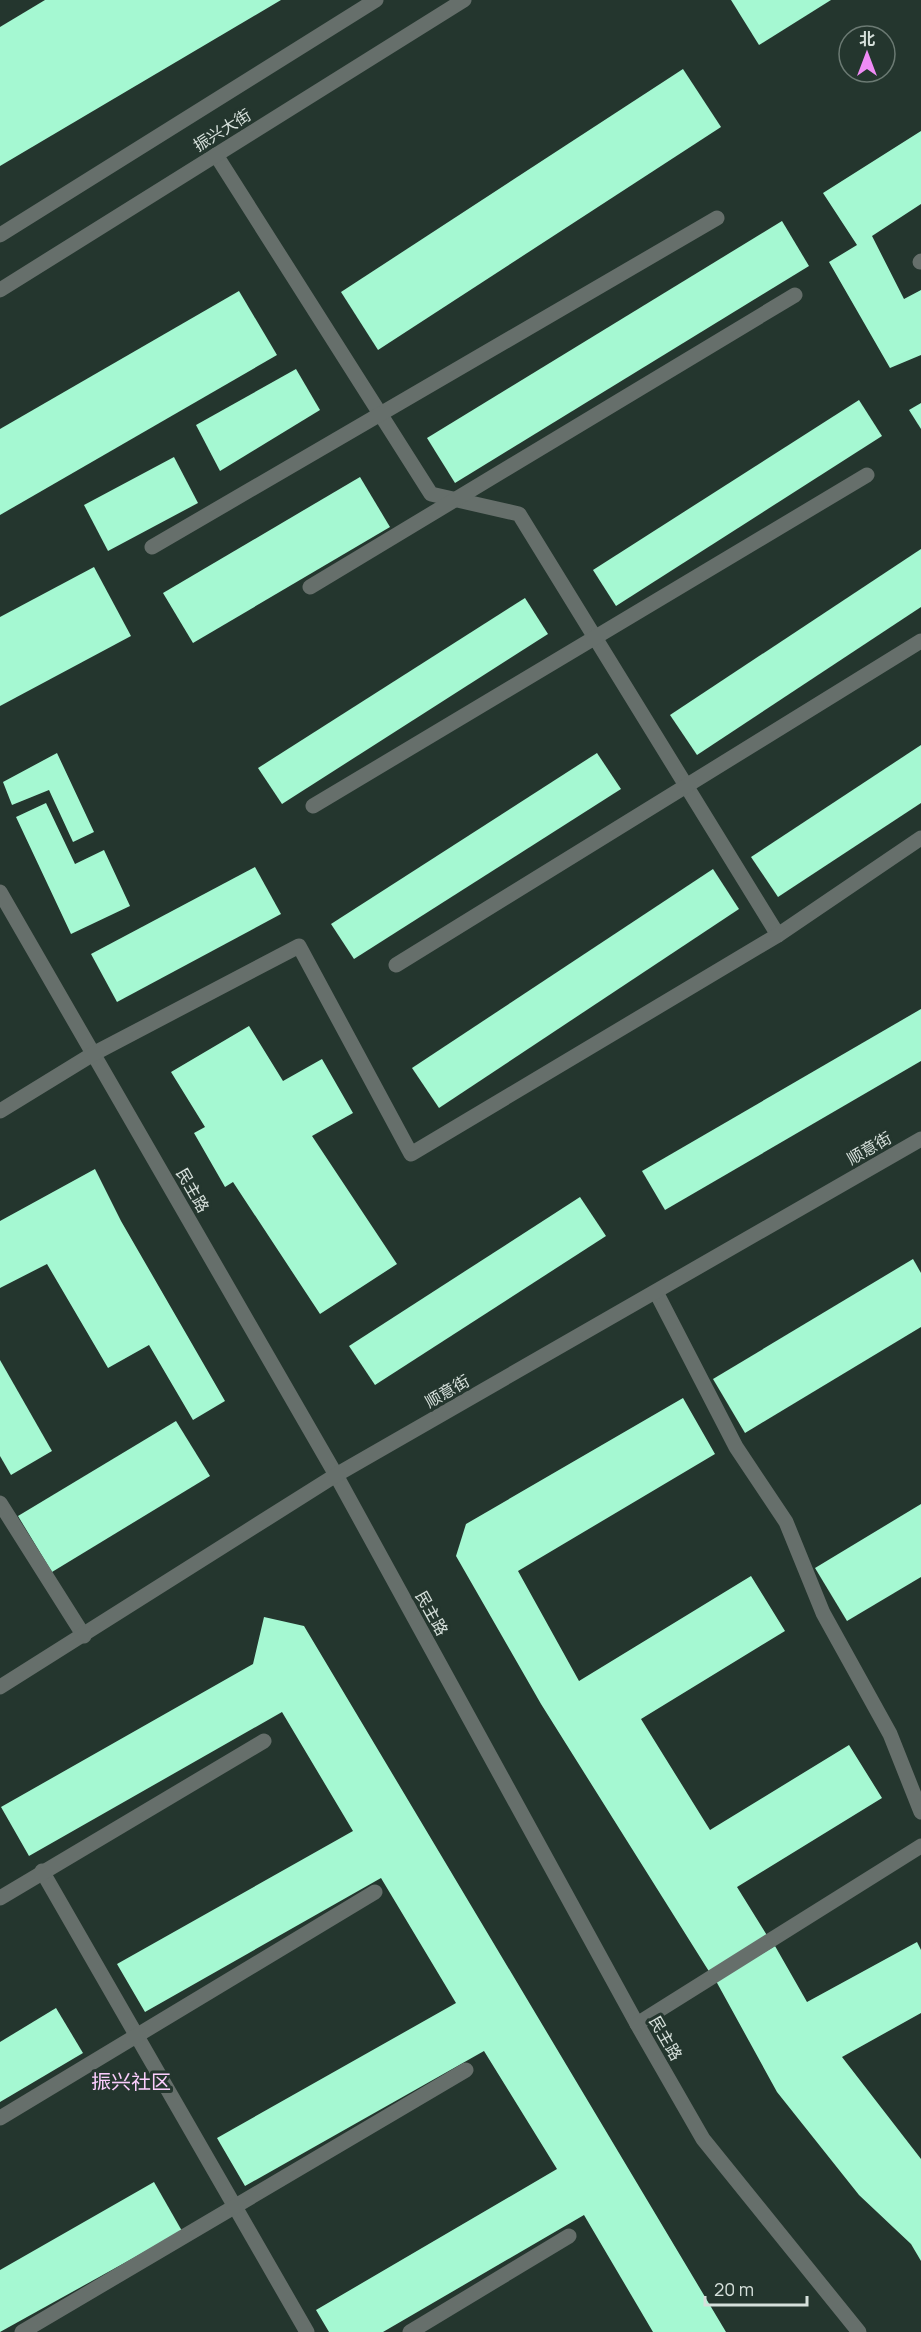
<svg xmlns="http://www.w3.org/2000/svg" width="921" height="2332" viewBox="0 0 921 2332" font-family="Manrope,'Noto Sans SC',sans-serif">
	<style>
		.building { fill: #a5f8d2 }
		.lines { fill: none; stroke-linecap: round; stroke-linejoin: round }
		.minor { stroke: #666f6b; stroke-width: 15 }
		.labels { text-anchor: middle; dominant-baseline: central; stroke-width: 6; stroke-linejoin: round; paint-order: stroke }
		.street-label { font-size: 16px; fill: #d6e0db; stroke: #24362e }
		.quarter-label { font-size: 20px; fill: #fbcdfd; stroke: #24362e }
	</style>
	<rect width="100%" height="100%" fill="#24362e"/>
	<g class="building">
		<path d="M45 0H281L0 166V27Z"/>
		<path d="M731 0H831L759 45Z"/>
		<path d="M683 69 721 127 378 350 341 292Z"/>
		<path d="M921 131V204L872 236 904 299 921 290V355L890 368 829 262 857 245 823 193Z"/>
		<path d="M782 221 809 266 455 483 427 438Z"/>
		<path d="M239 291 277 355 0 515V429Z"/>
		<path d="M296 369 320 410 220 471 196 425Z"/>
		<path d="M859 400 882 436 616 606 593 570Z"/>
		<path d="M921 403V429L909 410Z"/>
		<path d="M174 457 198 503 108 551 84 505Z"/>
		<path d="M360 477 390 527 193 643 163 593Z"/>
		<path d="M921 549V607L697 755 670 715Z"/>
		<path d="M94 567 131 636 0 706V617Z"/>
		<path d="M525 598 548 634 282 804 258 768Z"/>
		<path d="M921 745V803L778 897 751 857Z"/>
		<path d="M57 753 94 832 73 842 49 790 12 805 3 782Z"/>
		<path d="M597 753 621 789 354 959 331 924Z"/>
		<path d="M46 803 75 864 104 850 130 906 71 934 16 817Z"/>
		<path d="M255 867 281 914 117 1002 91 954Z"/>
		<path d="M713 869 739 909 439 1108 412 1068Z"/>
		<path d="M921 1009V1061L665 1210 642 1171Z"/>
		<path d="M249 1026 283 1081 322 1059 353 1113 312 1136 397 1264 320 1314 233 1182 225 1187 194 1133 205 1127 171 1072Z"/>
		<path d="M95 1169 121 1221 225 1401 193 1420 149 1345 108 1368 47 1264 0 1288V1221Z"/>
		<path d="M580 1197 606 1236 375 1385 349 1346Z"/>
		<path d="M913 1259 921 1273V1327L745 1433 713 1379Z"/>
		<path d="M0 1360 52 1451 11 1475 0 1456Z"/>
		<path d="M683 1398 715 1454 518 1571 579 1681 751 1576 785 1631 641 1719 710 1830 849 1745 882 1798 737 1887 768 1937 710 1973 541 1704 456 1556 466 1524Z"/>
		<path d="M176 1421 210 1476 52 1572 18 1516Z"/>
		<path d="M921 1504V1577L847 1621 815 1568Z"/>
		<path d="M264 1617 304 1626 726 2332H653L584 2215 383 2332H329L316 2310 557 2169 484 2051 245 2186 217 2138 456 2003 381 1878 145 2012 117 1964 353 1831 282 1712 29 1856 1 1807 253 1664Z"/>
		<path d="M917 1942 921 1950V2013L842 2057 921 2159V2261L911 2244 859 2195 777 2092 716 1981 775 1946 807 2002Z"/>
		<path d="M56 2008 83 2053 0 2102V2042Z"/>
		<path d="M154 2182 182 2231 0 2332V2270Z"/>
	</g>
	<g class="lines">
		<g class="minor">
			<path d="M216 155 431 494 519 514 778 935"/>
			<path d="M0 235 376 0"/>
			<path d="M920 262 921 261"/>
			<path d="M0 290 464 0"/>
			<path d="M152 547 717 218"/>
			<path d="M310 587 795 295"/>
			<path d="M313 806 867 475"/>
			<path d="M0 892 336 1475 637 2024 703 2139 859 2332"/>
			<path d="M396 965 921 641"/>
			<path d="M0 1111 93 1054 299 946 411 1154 778 935 921 838"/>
			<path d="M656 1292 736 1447 786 1522 823 1613 890 1734 921 1812"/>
			<path d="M0 1503 84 1636"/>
			<path d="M0 1687 336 1475 921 1139"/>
			<path d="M42 1871 307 2332"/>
			<path d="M0 1898 264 1741"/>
			<path d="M637 2024 921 1846"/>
			<path d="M0 2118 375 1892"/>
			<path d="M22 2332 466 2070"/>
			<path d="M410 2332 569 2236"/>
		</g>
	</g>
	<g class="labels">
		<g class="street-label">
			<text transform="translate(222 130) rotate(-32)">振兴大街</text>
			<text transform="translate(869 1148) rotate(-30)">顺意街</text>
			<text transform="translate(193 1190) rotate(60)">民主路</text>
			<text transform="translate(447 1391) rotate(-30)">顺意街</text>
			<text transform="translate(432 1613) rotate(61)">民主路</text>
			<text transform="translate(666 2038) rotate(60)">民主路</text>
		</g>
		<g class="quarter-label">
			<text x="131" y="2081">振兴社区</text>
		</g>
	</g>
	<g transform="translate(867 54)"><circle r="28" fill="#24362e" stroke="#6b7a73" stroke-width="1.5"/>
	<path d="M0-4.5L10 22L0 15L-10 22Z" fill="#f08bf6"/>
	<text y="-9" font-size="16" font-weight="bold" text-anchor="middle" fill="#d6e0db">北</text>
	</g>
	<path d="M705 2296v9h102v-9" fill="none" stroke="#d6e0db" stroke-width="3"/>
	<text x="714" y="2296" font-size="18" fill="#d6e0db" stroke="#24362e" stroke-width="4.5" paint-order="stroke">20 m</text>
</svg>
